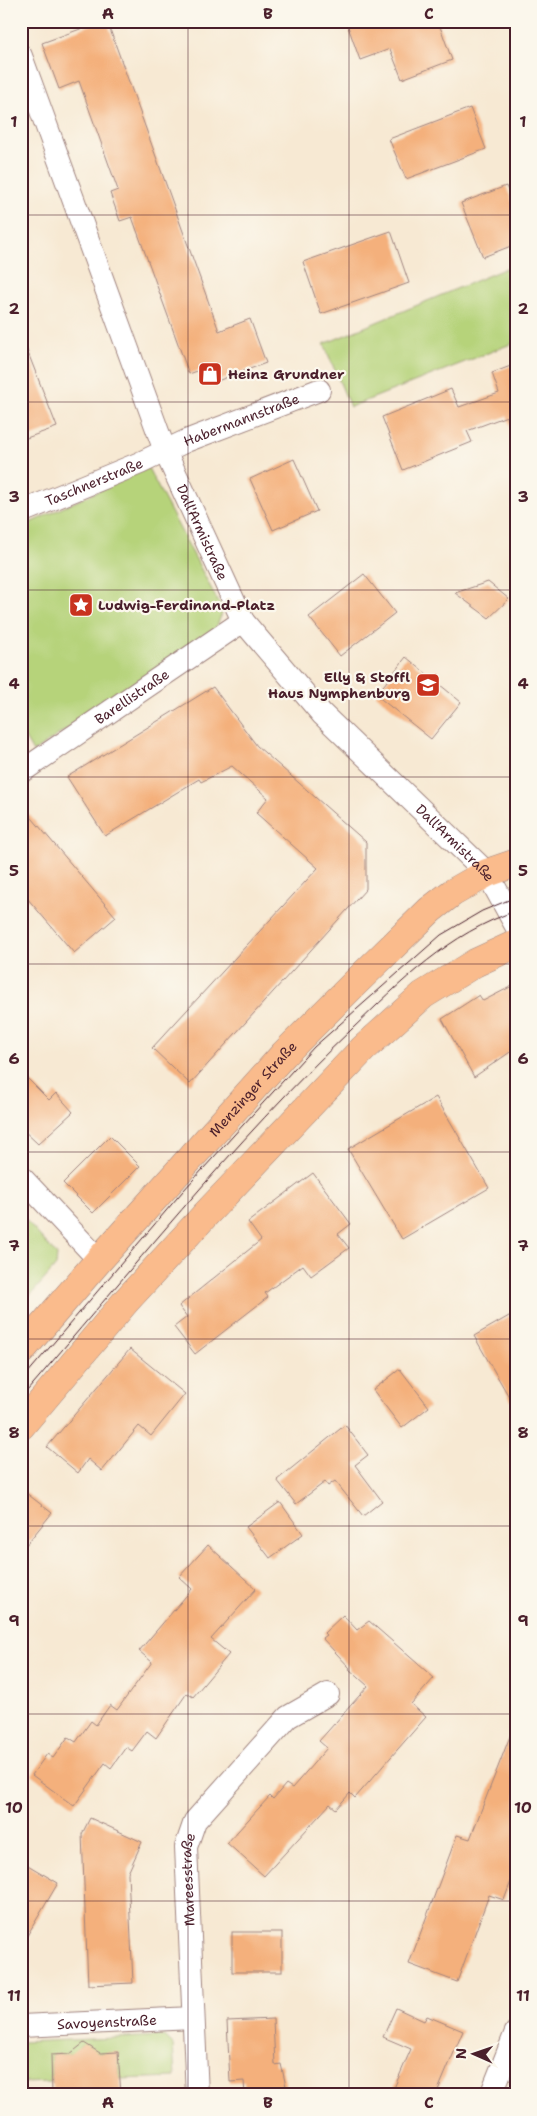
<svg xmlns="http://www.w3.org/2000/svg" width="537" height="2116" viewBox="0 0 537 2116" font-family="'Shantell Sans',sans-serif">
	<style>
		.green { fill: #b6d37a; stroke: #807952 }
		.building { fill: #f4b07b }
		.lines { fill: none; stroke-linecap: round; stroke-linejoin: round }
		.street-casing { stroke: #a0847f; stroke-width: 24 }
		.primary-casing { stroke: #a0847f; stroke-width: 29 }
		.street { stroke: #fff; stroke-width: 22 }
		.primary { stroke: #fabb8c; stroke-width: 28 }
		.tram { stroke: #4a1f2b; stroke-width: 1 }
		.grid { fill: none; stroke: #4a1f2b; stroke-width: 1; stroke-opacity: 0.55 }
		.labels { text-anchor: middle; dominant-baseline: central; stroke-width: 4.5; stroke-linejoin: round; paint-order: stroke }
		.poi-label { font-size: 14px; font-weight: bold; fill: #4a1f2b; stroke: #fbf7ec; text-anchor: start }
		.street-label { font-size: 14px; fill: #4a1f2b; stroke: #fbf7ec }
		.neatline { fill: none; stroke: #4a1f2b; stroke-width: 2 }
		.grid-label { font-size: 16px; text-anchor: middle; font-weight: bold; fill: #4a1f2b }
	</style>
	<rect width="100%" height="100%" fill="#fbf7ec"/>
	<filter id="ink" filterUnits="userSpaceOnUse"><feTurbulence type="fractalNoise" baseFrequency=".02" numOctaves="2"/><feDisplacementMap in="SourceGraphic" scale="10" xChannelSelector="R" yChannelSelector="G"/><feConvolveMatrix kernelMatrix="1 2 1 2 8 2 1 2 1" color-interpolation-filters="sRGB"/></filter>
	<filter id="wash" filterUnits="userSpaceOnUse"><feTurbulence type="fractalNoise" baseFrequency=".0096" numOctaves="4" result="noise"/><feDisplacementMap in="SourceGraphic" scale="20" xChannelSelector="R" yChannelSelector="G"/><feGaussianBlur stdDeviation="1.12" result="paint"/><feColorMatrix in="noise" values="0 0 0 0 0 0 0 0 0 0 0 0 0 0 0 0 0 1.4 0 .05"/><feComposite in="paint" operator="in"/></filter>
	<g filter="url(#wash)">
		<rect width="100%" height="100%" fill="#f7e9d3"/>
		<g class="green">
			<path d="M516 264V342L350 407 324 344Z"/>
			<path d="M148 468 223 611 216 628 33 752 21 731V527Z"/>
			<path d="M21 1215 57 1255 56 1266 21 1306Z"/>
			<path d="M164 2036 173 2045 175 2077 120 2079 118 2053H94C91 2047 88 2045 81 2045L77 2049 75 2054 51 2055V2082L21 2083V2042Z"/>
		</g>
		<g id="blocks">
			<g class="building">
				<path d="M102 21H107L219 331 250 319 266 363 209 384 203 369 189 374 132 217 120 221 110 193 118 190 79 81 59 89 42 43Z"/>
				<path d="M346 21H438L452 60 402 79 390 49 360 60Z"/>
				<path d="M470 108 486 149 406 179 389 139Z"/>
				<path d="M506 186 516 211V244L483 257 461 203Z"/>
				<path d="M391 231 409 283 321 314 303 262Z"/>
				<path d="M21 340H23L57 427 21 440Z"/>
				<path d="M516 364V432H512L507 416 467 431 472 442 403 470 382 417 451 389 459 407 499 393 492 373Z"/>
				<path d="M294 459 317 511 273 530 250 479Z"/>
				<path d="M364 574 395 613 340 656 309 617Z"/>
				<path d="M488 582 509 599 489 618 455 593Z"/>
				<path d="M406 657 461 702 431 739 376 695Z"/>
				<path d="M213 687 257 746 366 842V889L190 1084 152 1048 318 868 256 813 268 798 232 766 201 782 199 779 105 836 67 777Z"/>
				<path d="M21 805 116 917 74 953 21 891Z"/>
				<path d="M516 984V1048L474 1077 442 1019 479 995 483 1001Z"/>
				<path d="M21 1072 49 1100 56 1093 73 1112 38 1144 21 1128Z"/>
				<path d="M436 1097 489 1188 402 1239 348 1149Z"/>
				<path d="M110 1136 140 1166 93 1213 63 1183Z"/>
				<path d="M313 1173 351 1224 338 1234 349 1248 311 1276 303 1265 265 1293 268 1297 195 1354 174 1327 187 1317 179 1306 261 1240 248 1222Z"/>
				<path d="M516 1312V1409L474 1336Z"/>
				<path d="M130 1349 185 1394 151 1436 139 1426 102 1471 88 1459 78 1473 47 1447Z"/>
				<path d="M400 1369 429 1407 402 1428 373 1390Z"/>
				<path d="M345 1425 368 1455 355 1465 382 1501 363 1516 335 1481 328 1486 325 1482 296 1504 277 1480Z"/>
				<path d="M21 1489 52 1513 21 1551Z"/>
				<path d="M280 1502 303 1534 270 1558 246 1527Z"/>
				<path d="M208 1545 256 1589 211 1639 229 1654 193 1697 187 1693 156 1738 147 1731 132 1751 126 1747 111 1768 105 1763 74 1806 32 1775 47 1754 53 1758 68 1737 76 1742 91 1721 96 1725 110 1705 117 1710 152 1662 139 1651 192 1589 179 1577Z"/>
				<path d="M343 1615 357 1630 369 1621 434 1678 411 1704 426 1717 355 1798 350 1793 336 1809 330 1804 264 1876 227 1843 270 1796 273 1799 286 1784 292 1788 327 1748 319 1741 368 1686 349 1669 350 1668 322 1638 326 1635 324 1633Z"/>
				<path d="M514 1726H516V1868L504 1900 489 1895 457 1982 409 1964 457 1835 470 1839Z"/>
				<path d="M90 1818 142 1842 128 1873 133 1983 88 1985 82 1834Z"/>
				<path d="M21 1861 58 1883 21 1946Z"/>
				<rect x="232" y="1932" width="50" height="40"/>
				<path d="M396 2008 424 2021 427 2016 463 2031 436 2095H391L411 2049 383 2037Z"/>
				<path d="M273 2019 275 2065 281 2064 288 2095H245L244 2081 230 2082 227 2021Z"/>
				<path d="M84 2043 100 2053 118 2052 121 2095H52L51 2055 70 2054Z"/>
			</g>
		</g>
	</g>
	<g filter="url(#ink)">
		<use href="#blocks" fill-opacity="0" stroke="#a0847f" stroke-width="1"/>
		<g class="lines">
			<defs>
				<g id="street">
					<path id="s1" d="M21 56 165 451 243 621 322 714 487 873 516 926"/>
					<path id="s2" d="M21 512 140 463 186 441 319 390"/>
					<path id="s3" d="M21 772 243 621"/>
					<path d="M21 1177 99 1260"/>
					<path id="s4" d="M21 2026 193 2018"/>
					<path id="s5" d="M197 2095 186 1847 195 1821 288 1717 328 1694"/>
					<path d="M491 2095 516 2032"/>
				</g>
				<g id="primary">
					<path id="s6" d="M21 1351 99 1260 284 1054 356 982 430 910 452 893 487 873 516 863"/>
					<path d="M21 1426 126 1301 207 1213 363 1049 423 995 475 963 516 944"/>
				</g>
			</defs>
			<use href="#street" class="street-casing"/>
			<use href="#primary" class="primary-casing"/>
			<use href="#street" class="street"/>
			<use href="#primary" class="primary"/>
			<g class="tram">
				<path d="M21 1381 183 1191 314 1047 441 935 482 911 516 897"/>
				<path d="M21 1398C129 1273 232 1143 352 1029 400 983 450 932 516 911"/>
			</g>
		</g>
	</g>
	<path class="grid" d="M188 21V2095M349 21V2095M21 215H516M21 402H516M21 590H516M21 777H516M21 964H516M21 1152H516M21 1339H516M21 1526H516M21 1714H516M21 1901H516"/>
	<defs>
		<symbol id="shop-square" viewBox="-11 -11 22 22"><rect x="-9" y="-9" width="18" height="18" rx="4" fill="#c8321e" stroke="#fbf7ec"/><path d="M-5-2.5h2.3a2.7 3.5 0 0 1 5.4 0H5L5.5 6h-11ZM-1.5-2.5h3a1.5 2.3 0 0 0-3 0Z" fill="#fff"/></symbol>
		<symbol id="sight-square" viewBox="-11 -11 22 22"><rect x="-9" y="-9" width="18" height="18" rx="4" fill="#c8321e" stroke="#fbf7ec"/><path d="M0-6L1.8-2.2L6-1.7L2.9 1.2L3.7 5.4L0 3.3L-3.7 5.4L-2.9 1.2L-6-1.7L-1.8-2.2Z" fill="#fff"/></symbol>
		<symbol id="school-square" viewBox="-11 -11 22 22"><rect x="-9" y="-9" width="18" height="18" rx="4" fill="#c8321e" stroke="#fbf7ec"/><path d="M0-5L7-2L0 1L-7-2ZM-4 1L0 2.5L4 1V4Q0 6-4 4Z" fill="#fff"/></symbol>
	</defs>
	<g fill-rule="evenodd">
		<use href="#shop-square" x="196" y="360" width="28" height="28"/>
		<use href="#sight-square" x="67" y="591" width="28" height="28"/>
		<use href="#school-square" x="414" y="671" width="28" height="28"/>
	</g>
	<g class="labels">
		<g class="poi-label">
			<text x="228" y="374">Heinz Grundner</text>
			<text x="98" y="605">Ludwig-Ferdinand-Platz</text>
			<text x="410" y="677" text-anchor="end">Elly &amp; Stoffl<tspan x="410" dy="16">Haus Nymphenburg</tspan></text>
		</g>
		<g class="street-label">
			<text stroke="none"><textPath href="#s2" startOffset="239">Habermannstraße</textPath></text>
			<text stroke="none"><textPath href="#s2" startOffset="79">Taschnerstraße</textPath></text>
			<text stroke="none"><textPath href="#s1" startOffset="510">Dall'Armistraße</textPath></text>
			<text stroke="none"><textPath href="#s3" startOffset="134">Barellistraße</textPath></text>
			<text stroke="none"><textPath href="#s1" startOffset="915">Dall'Armistraße</textPath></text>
			<text stroke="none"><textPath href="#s6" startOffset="350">Menzinger Straße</textPath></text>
			<text stroke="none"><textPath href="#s5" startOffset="216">Mareesstraße</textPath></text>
			<text stroke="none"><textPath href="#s4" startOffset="86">Savoyenstraße</textPath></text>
		</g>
	</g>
	<rect width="537" height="2116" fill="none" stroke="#fbf7ec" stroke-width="55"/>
	<g transform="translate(474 2054) rotate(272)" stroke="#fbf7ec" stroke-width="4" paint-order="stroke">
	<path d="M0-4L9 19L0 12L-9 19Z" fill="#4a1f2b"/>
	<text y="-8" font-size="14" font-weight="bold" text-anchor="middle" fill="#4a1f2b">N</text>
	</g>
	<rect x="28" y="28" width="482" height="2060" class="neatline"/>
	<g class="grid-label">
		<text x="108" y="19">A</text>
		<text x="268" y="19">B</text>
		<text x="429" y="19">C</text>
		<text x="14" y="127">1</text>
		<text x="523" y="127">1</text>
		<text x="14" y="314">2</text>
		<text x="523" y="314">2</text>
		<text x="14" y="502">3</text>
		<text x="523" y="502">3</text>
		<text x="14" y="689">4</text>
		<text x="523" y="689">4</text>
		<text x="14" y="876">5</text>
		<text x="523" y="876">5</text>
		<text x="14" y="1064">6</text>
		<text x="523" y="1064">6</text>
		<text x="14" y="1251">7</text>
		<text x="523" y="1251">7</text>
		<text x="14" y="1438">8</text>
		<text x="523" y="1438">8</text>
		<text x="14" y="1626">9</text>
		<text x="523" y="1626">9</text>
		<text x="14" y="1813">10</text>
		<text x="523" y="1813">10</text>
		<text x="14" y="2001">11</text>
		<text x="523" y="2001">11</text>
		<text x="108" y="2108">A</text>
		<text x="268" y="2108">B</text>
		<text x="429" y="2108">C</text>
	</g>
</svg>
